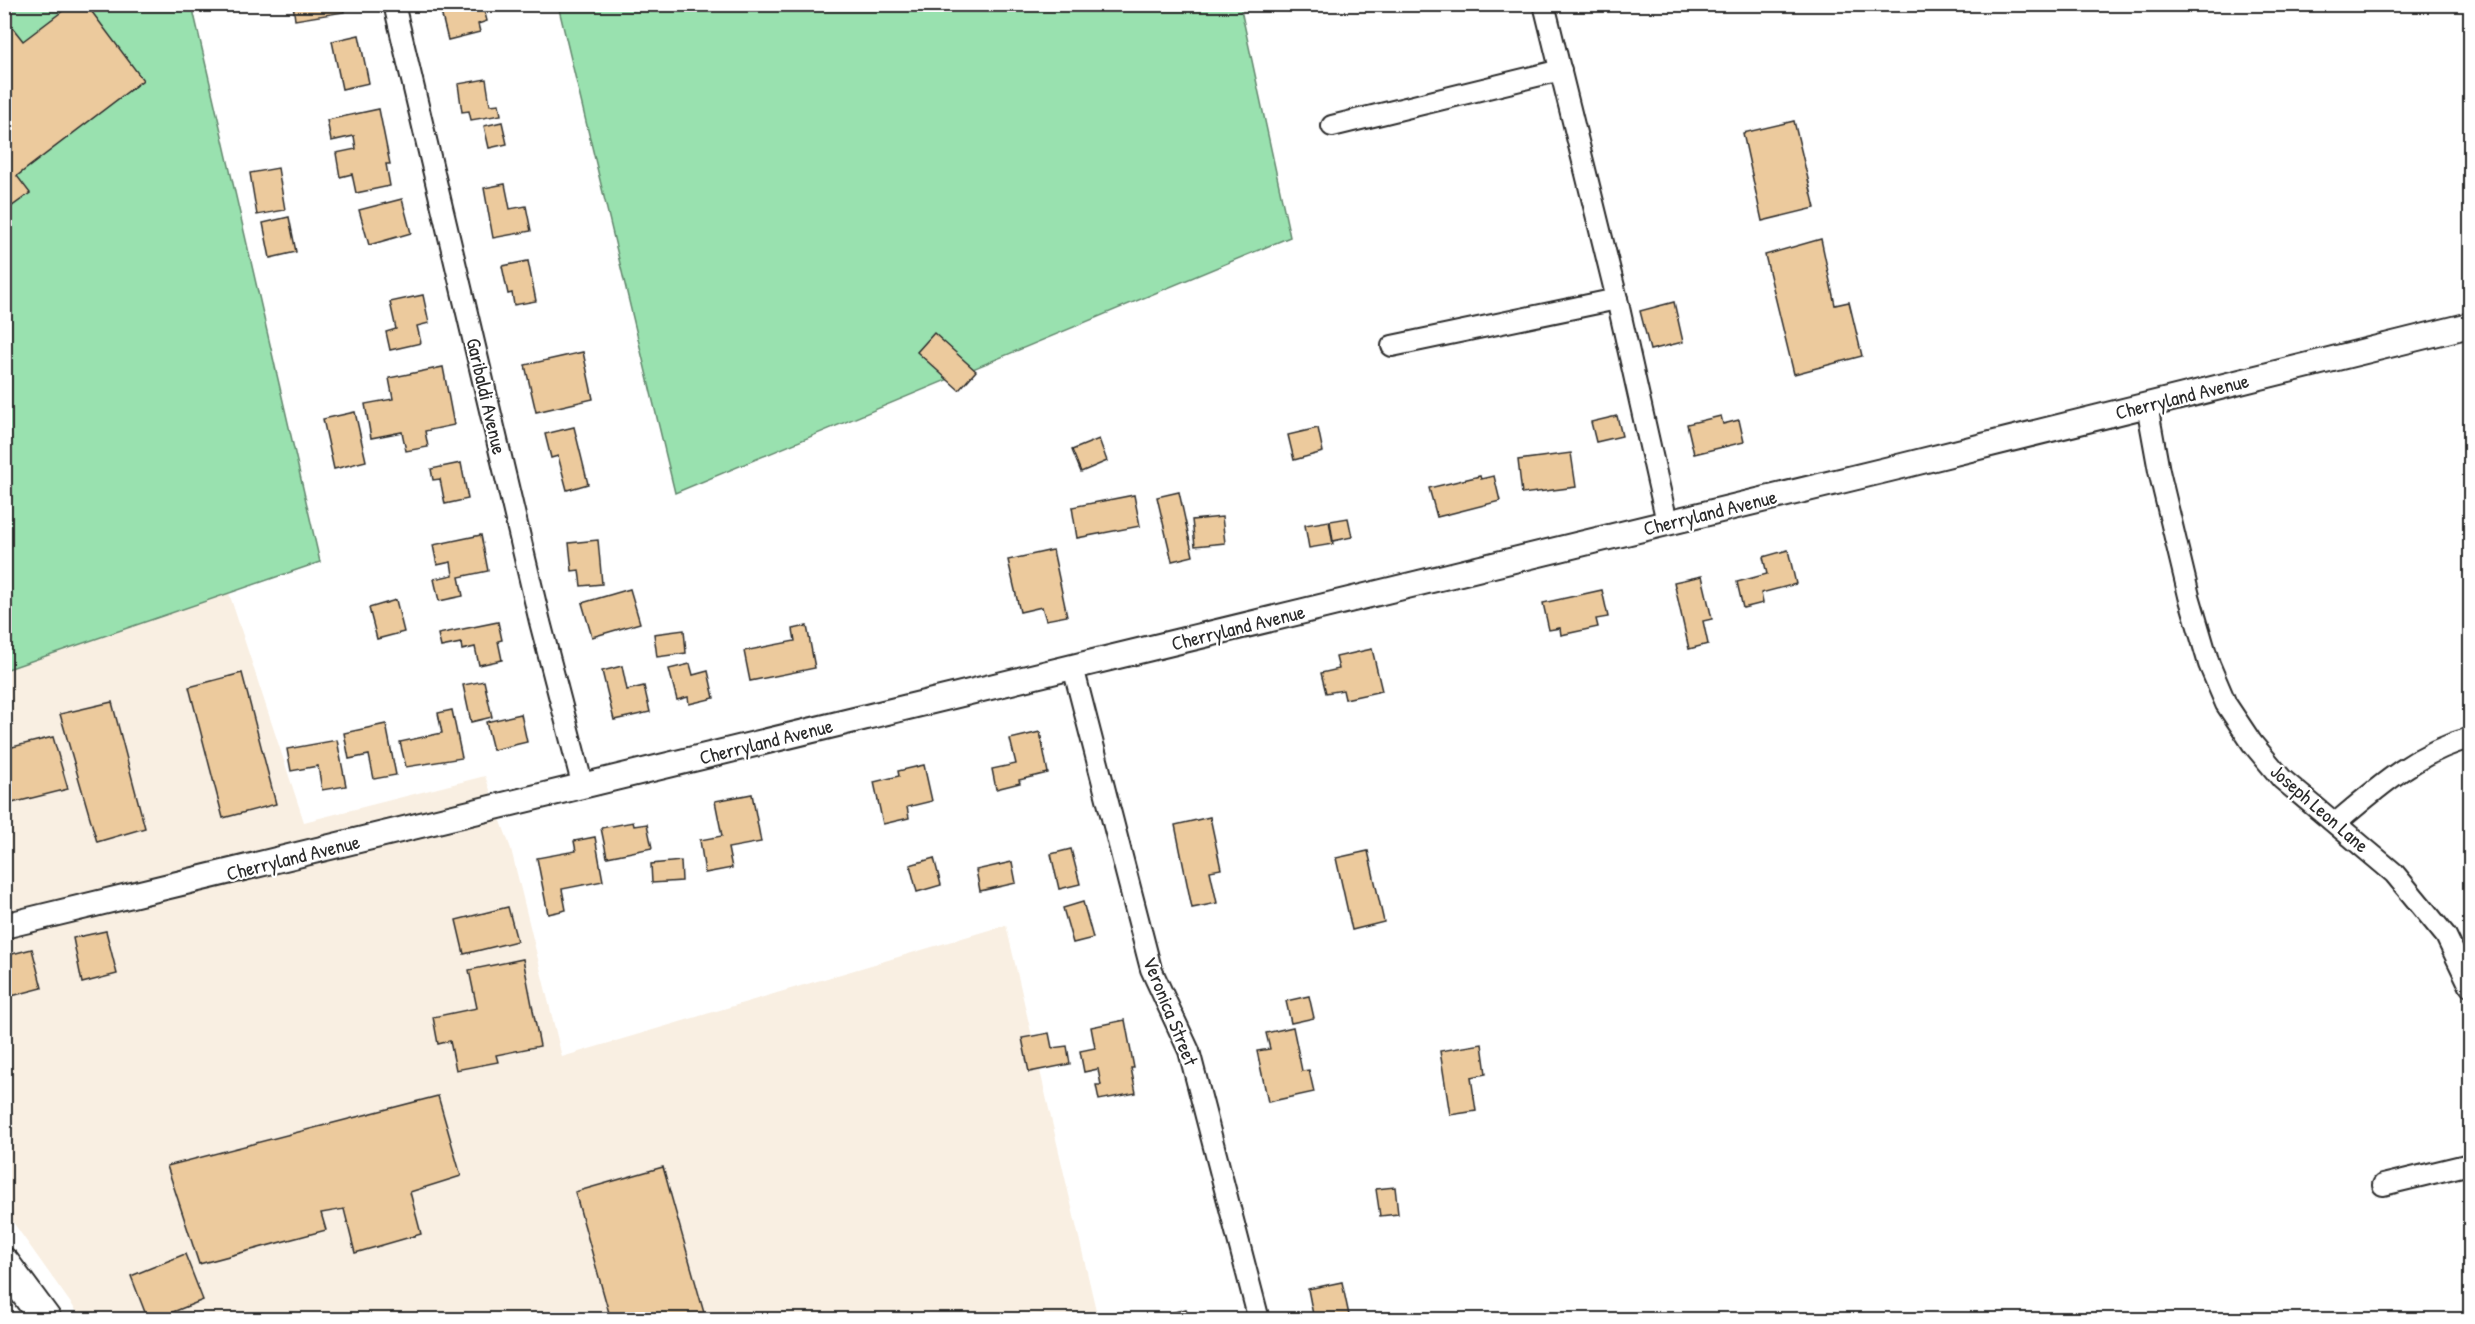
<svg xmlns="http://www.w3.org/2000/svg" width="2475" height="1324" viewBox="0 0 2475 1324" font-family="'Patrick Hand',sans-serif">
	<style>
		.built { fill: #f9efe2 }
		.green { fill: #99e1af; stroke: #62866d; stroke-width: 1.5 }
		.building { fill: #ecca9d; stroke: #2b2b2b; stroke-width: 1.5 }
		.lines { fill: none; stroke-linecap: round; stroke-linejoin: round }
		.minor-casing { stroke: #2b2b2b; stroke-width: 24 }
		.tertiary-casing { stroke: #2b2b2b; stroke-width: 28 }
		.primary-casing { stroke: #2b2b2b; stroke-width: 34 }
		.minor { stroke: #fff; stroke-width: 20 }
		.tertiary { stroke: #fff; stroke-width: 24 }
		.primary { stroke: #fff; stroke-width: 30 }
		.labels { text-anchor: middle; dominant-baseline: central; stroke-width: 4.5; stroke-linejoin: round; paint-order: stroke }
		.street-label { font-size: 20px; fill: #2b2b2b; stroke: #fff }
	</style>
	<rect width="100%" height="100%" fill="#fff"/>
	<filter id="ink" filterUnits="userSpaceOnUse"><feTurbulence type="fractalNoise" baseFrequency=".0167" numOctaves="2"/><feDisplacementMap in="SourceGraphic" scale="12" xChannelSelector="R" yChannelSelector="G"/><feConvolveMatrix kernelMatrix="1 2 1 2 8 2 1 2 1" color-interpolation-filters="sRGB"/></filter>
	<g filter="url(#ink)">
		<path class="built" d="M229 593 304 822 485 776 511 849 562 1057 1006 925 1098 1319H82L5 1211 4 670Z"/>
		<g class="green">
			<path d="M4 5H192L320 562 5 670Z"/>
			<path d="M558 5H1240L1290 237 675 493Z"/>
		</g>
		<g class="building">
			<path d="M72 4H86L143 80 17 176 30 193 4 212V33L12 27 23 41Z"/>
			<path d="M293 4H343L344 12 295 20Z"/>
			<path d="M439 4H464L466 13 484 9 487 21 478 24 480 32 448 40Z"/>
			<path d="M359 35 369 83 342 89 332 41Z"/>
			<path d="M486 79 490 105 499 104 501 115 471 120 469 111 462 112 458 84Z"/>
			<path d="M379 109 390 164H386L390 186 356 193 352 174 340 177 336 153 356 149 354 136 331 141 327 120Z"/>
			<path d="M1794 121 1815 208 1762 221 1743 133Z"/>
			<path d="M502 122 507 144 489 148 484 126Z"/>
			<path d="M278 168 285 210 257 215 250 173Z"/>
			<path d="M505 184 510 209 526 206 531 231 493 238 484 188Z"/>
			<path d="M402 199 411 233 369 245 359 210Z"/>
			<path d="M289 217 296 252 270 258 263 223Z"/>
			<path d="M1821 239 1835 305 1849 302 1862 356 1794 374 1765 255Z"/>
			<path d="M528 261 536 301 514 305 512 293 508 294 502 266Z"/>
			<path d="M423 295 429 323 417 326 421 343 390 350 386 332 396 329 390 302Z"/>
			<path d="M1674 302 1683 342 1650 350 1640 311Z"/>
			<path d="M934 333 976 371 959 390 917 352Z"/>
			<path d="M583 352 593 399 536 412 525 365Z"/>
			<path d="M443 367 454 425 425 431 428 447 406 451 402 432 371 438 365 404 393 399 389 378Z"/>
			<path d="M355 412 366 461 334 469 323 419Z"/>
			<path d="M1617 416 1622 436 1596 442 1591 422Z"/>
			<path d="M1721 416 1723 424 1739 420 1744 442 1694 454 1687 424Z"/>
			<path d="M574 427 588 484 567 490 558 456 551 458 545 434Z"/>
			<path d="M1318 428 1323 452 1294 460 1288 435Z"/>
			<path d="M1099 439 1107 461 1081 472 1072 450Z"/>
			<path d="M1571 453 1576 487 1522 494 1518 460Z"/>
			<path d="M461 463 468 499 445 504 440 479 433 480 431 469Z"/>
			<path d="M1480 476 1481 479 1494 476 1500 501 1437 517 1429 488Z"/>
			<path d="M1179 492 1193 556 1172 561 1157 497Z"/>
			<path d="M1134 495 1140 526 1077 538 1072 507Z"/>
			<path d="M1222 517 1225 543 1195 546 1192 520Z"/>
			<path d="M1348 518 1352 537 1333 541 1330 521Z"/>
			<path d="M1329 521 1333 544 1309 548 1305 525Z"/>
			<path d="M481 535 488 571 459 577 463 596 439 601 434 579 453 575 451 562 437 565 433 545Z"/>
			<path d="M598 540 602 584 581 586 579 570 572 571 569 543Z"/>
			<path d="M1053 550 1067 616 1046 620 1042 607 1020 612 1008 560Z"/>
			<path d="M1788 550 1796 584 1761 593 1763 603 1743 608 1737 582 1767 574 1763 557Z"/>
			<path d="M1702 576 1712 619 1703 621 1708 644 1689 649 1674 582Z"/>
			<path d="M630 589 640 623 592 637 582 603Z"/>
			<path d="M1602 590 1608 617 1596 619 1598 627 1561 635 1560 628 1549 630 1543 603Z"/>
			<path d="M396 600 404 632 377 639 369 608Z"/>
			<path d="M498 622 502 640 498 641 502 660 479 665 475 647 462 650 461 643 441 647 438 634Z"/>
			<path d="M807 626 815 668 750 681 744 651 795 641 793 629Z"/>
			<path d="M684 630 686 653 657 657 654 634Z"/>
			<path d="M1372 649 1382 691 1345 699 1343 690 1326 693 1321 673 1339 669 1336 657Z"/>
			<path d="M690 664 693 675 708 671 714 698 689 704 688 697 677 700 669 669Z"/>
			<path d="M622 666 627 690 644 686 650 712 614 720 602 671Z"/>
			<path d="M242 673 276 804 223 818 189 687Z"/>
			<path d="M484 681 492 717 471 722 463 685Z"/>
			<path d="M112 702 145 828 97 842 60 714Z"/>
			<path d="M452 710 462 758 406 767 400 742 442 733 438 713Z"/>
			<path d="M521 714 527 742 493 750 486 722Z"/>
			<path d="M386 724 396 775 374 779 369 755 349 759 344 733Z"/>
			<path d="M1040 732 1048 773 1019 780 1020 783 996 789 992 769 1016 764 1010 739Z"/>
			<path d="M53 737 68 789 4 805V749Z"/>
			<path d="M337 740 346 786 322 790 318 766 291 771 287 749Z"/>
			<path d="M924 765 932 801 907 807 909 818 883 824 874 782 899 776 898 771Z"/>
			<path d="M752 794 761 842 728 848 732 868 705 873 700 840 722 836 715 801Z"/>
			<path d="M1210 817 1221 869 1210 871 1217 903 1192 908 1175 825Z"/>
			<path d="M633 822 634 826 647 824 652 848 607 857 601 828Z"/>
			<path d="M595 837 603 881 562 889 566 910 548 914 537 858 576 851 574 841Z"/>
			<path d="M1071 849 1080 884 1059 889 1051 854Z"/>
			<path d="M1368 851 1384 922 1352 930 1336 858Z"/>
			<path d="M934 858 941 885 917 892 910 865Z"/>
			<path d="M681 861 682 881 652 883 651 864Z"/>
			<path d="M1012 862 1016 883 980 891 976 870Z"/>
			<path d="M1083 902 1093 938 1073 943 1063 908Z"/>
			<path d="M508 907 517 941 464 954 456 920Z"/>
			<path d="M106 931 117 974 82 983 73 938Z"/>
			<path d="M32 949 42 988 4 998V956Z"/>
			<path d="M523 959 540 1046 496 1055 498 1062 456 1070 450 1041 438 1044 433 1017 477 1008 469 970Z"/>
			<path d="M1309 996 1314 1018 1291 1023 1286 1001Z"/>
			<path d="M1125 1020 1134 1068H1131L1136 1093 1099 1100 1096 1085H1101L1098 1069 1084 1072 1080 1051 1095 1048 1091 1027Z"/>
			<path d="M1293 1027 1302 1071 1309 1070 1314 1092 1268 1102 1257 1051 1270 1049 1266 1033Z"/>
			<path d="M1049 1033 1052 1048 1067 1046 1070 1064 1029 1072 1022 1038Z"/>
			<path d="M1482 1044 1486 1074 1471 1077 1476 1111 1450 1115 1440 1051Z"/>
			<path d="M438 1096 461 1176 410 1192 421 1234 355 1253 344 1209 321 1213 326 1230 199 1264 167 1166Z"/>
			<path d="M663 1167 706 1320H611L575 1192Z"/>
			<path d="M1395 1187 1398 1214 1380 1216 1376 1189Z"/>
			<path d="M185 1254 203 1300 153 1320H148L131 1276Z"/>
			<path d="M1342 1282 1350 1320H1314L1308 1289Z"/>
			<path d="M1186 1309 1189 1320H1156V1317Z"/>
		</g>
		<g class="lines">
			<defs>
				<g id="minor">
					<path d="M394 4 540 622 583 787"/>
					<path d="M1544 4 1617 299 1667 522"/>
					<path d="M1332 126 1561 70"/>
					<path d="M1392 346 1617 299"/>
					<path d="M2147 405 2159 471 2189 596 2209 664 2226 704 2252 743 2282 779 2394 873 2446 936 2470 986"/>
					<path d="M1073 667 1151 969 1189 1051 1259 1320"/>
					<path d="M2336 823C2377 788 2417 752 2470 738"/>
					<path d="M2383 1185 2470 1164"/>
				</g>
				<path id="tertiary" d="M4 926 1898 467 2470 325"/>
				<path id="primary" d="M4 1263 46 1320"/>
			</defs>
			<use href="#minor" class="minor-casing"/>
			<use href="#tertiary" class="tertiary-casing"/>
			<use href="#primary" class="primary-casing"/>
			<use href="#minor" class="minor"/>
			<use href="#tertiary" class="tertiary"/>
			<use href="#primary" class="primary"/>
		</g>
	</g>
	<g class="labels">
		<g class="street-label">
			<text transform="translate(487 396) rotate(77)">Garibaldi Avenue</text>
			<text transform="translate(2182 396) rotate(-14)">Cherryland Avenue</text>
			<text transform="translate(1710 512) rotate(-14)">Cherryland Avenue</text>
			<text transform="translate(1238 627) rotate(-14)">Cherryland Avenue</text>
			<text transform="translate(766 741) rotate(-14)">Cherryland Avenue</text>
			<text transform="translate(2320 808) rotate(41)">Joseph Leon Lane</text>
			<text transform="translate(293 857) rotate(-14)">Cherryland Avenue</text>
			<text transform="translate(1171 1011) rotate(68)">Veronica Street</text>
		</g>
	</g>
	<rect width="2475" height="1324" fill="none" stroke="#fff" stroke-width="24"/>
	<rect x="12" y="12" width="2451" height="1300" fill="none" stroke="#2b2b2b" stroke-width="2" filter="url(#ink)"/>
</svg>
